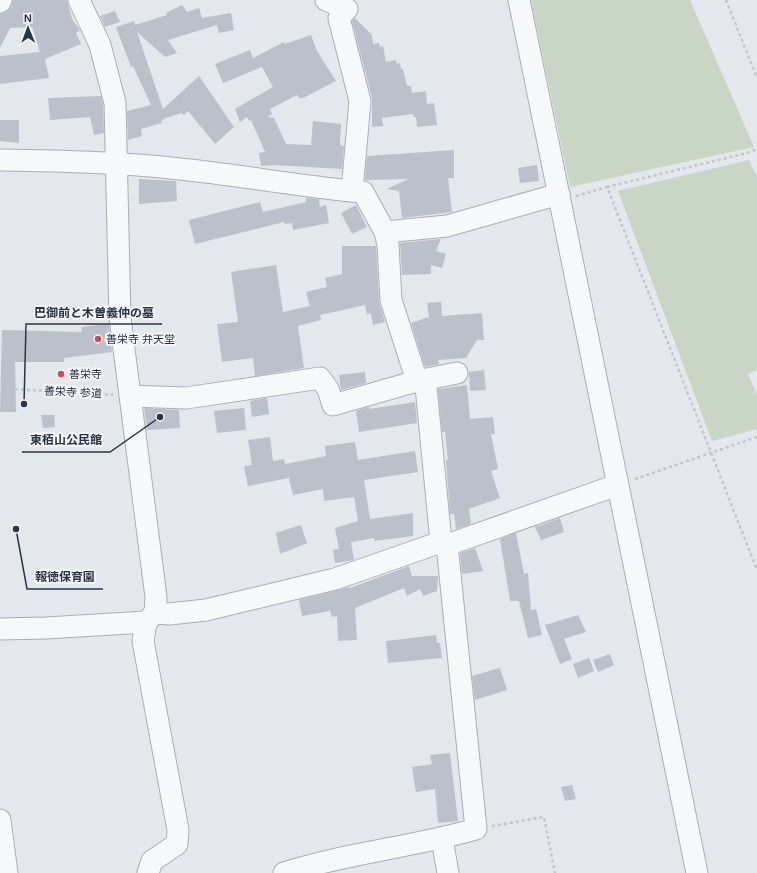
<svg xmlns="http://www.w3.org/2000/svg" width="757" height="873" viewBox="0 0 757 873" font-family="Helvetica,'Noto Sans JP',sans-serif">
	<style>
		.green { fill: #c9d6c5 }
		.building { fill: #bbc0ca }
		.lines { fill: none; stroke-linecap: round; stroke-linejoin: round }
		.minor-casing { stroke: #a9aeb7; stroke-width: 23 }
		.path { stroke: #c2c5cb; stroke-width: 2.5; stroke-dasharray: 3 3; stroke-linecap: butt }
		.minor { stroke: #f7f8fa; stroke-width: 21 }
		.poi-dot { fill: #d1495b; stroke: #f4f6f9; stroke-width: 1.5 }
		.labels { text-anchor: middle; dominant-baseline: central; stroke-width: 4; stroke-linejoin: round; paint-order: stroke }
		.poi-label { font-size: 11px; fill: #2b3445; stroke: #f4f6f9; text-anchor: start }
		.street-label { font-size: 11px; fill: #2b3445; stroke: #f4f6f9 }
		.leader { fill: none; stroke: #2b3445; stroke-width: 1.5 }
		.callout-dot { fill: #2b3445; stroke: #f4f6f9; stroke-width: 1.5 }
		.callout-label { font-size: 12px; text-anchor: middle; font-weight: bold; fill: #2b3445; stroke: #f4f6f9; stroke-width: 4; stroke-linejoin: round; paint-order: stroke }
	</style>
	<rect width="100%" height="100%" fill="#e4e7ec"/>
	<g class="green">
		<path d="M531 0H690L754 147 570 187Z"/>
		<path d="M749 160 757 177V370L748 374 757 395V429L712 441 618 191Z"/>
	</g>
	<g class="building">
		<path d="M13 0H67L72 19 80 30 76 33 81 44 45 59 49 78 0 84V56L40 52 32 27 10 28 0 48V14L7 12 11 7Z"/>
		<path d="M182 5 187 12 199 8 202 18 231 13 234 30 219 33 217 25 168 40 177 53 165 57 137 32 163 109 199 76 234 127 215 144 188 111 184 115 182 113 166 118 161 121 162 123 141 129 142 136 128 140 127 111 151 105 133 66 131 67 116 27 134 21 135 25 167 15 166 13Z"/>
		<path d="M115 11 120 22 105 27 100 16Z"/>
		<path d="M355 18 372 35 373 44 379 43 380 47 383 46 386 62 396 60 397 64 400 63 401 69H403L407 86H411L412 93 426 91 427 104 434 103 437 125 417 127 416 117H414L413 114 382 118 383 126 372 127V98L352 21Z"/>
		<path d="M311 35 317 51 336 81 303 98H299L297 95 270 109 272 114 267 117 274 118 286 144 311 145 313 121 341 124 340 145 344 146 342 169 274 165 261 166 259 153 265 152 251 120 249 121 247 117 240 122 235 109 273 87 262 67 223 83 215 64 250 50 253 58 284 42 285 44Z"/>
		<path d="M101 96 103 105 104 133 94 135 90 117 50 120 48 98Z"/>
		<path d="M0 120H19V143L0 141Z"/>
		<path d="M454 150V178H448L452 212 402 218 399 191 387 189 408 179 365 180 367 156Z"/>
		<path d="M537 165 539 181 520 183 518 168Z"/>
		<path d="M139 179 176 181 177 201 139 204Z"/>
		<path d="M306 198 319 199 320 207 326 205 329 223 293 230 292 223 285 224 284 222 195 244 189 220 260 202 263 212 306 202Z"/>
		<path d="M356 205 367 227 352 234 341 213Z"/>
		<path d="M441 239 436 251 446 254 442 268 431 265V274L402 275 400 243Z"/>
		<path d="M342 246H376L379 301 385 322 373 325 371 313 367 314 365 305 320 315 321 320 298 326 304 368 255 376 253 358 222 362 217 324 238 322 231 272 276 265 283 312 310 306 306 292 327 287 325 278 342 274Z"/>
		<path d="M441 302 442 316 482 313 484 340H477L466 358 438 360 439 364 425 367 411 323 429 317 427 303Z"/>
		<path d="M109 324 112 352 64 358V362H15L16 412H0L2 330 82 332 81 327Z"/>
		<path d="M484 370 486 390 470 391 469 372Z"/>
		<path d="M365 372 366 383 341 390 339 375Z"/>
		<path d="M467 385 470 419 493 417 495 434H491L498 469 491 471 500 498 469 509 471 524 456 529 454 514H450L446 460H448L445 432H442L438 389Z"/>
		<path d="M267 398 269 414 252 417 250 401Z"/>
		<path d="M415 402 417 423 359 432 356 411 369 407V409Z"/>
		<path d="M144 408 179 410 180 428 147 430Z"/>
		<path d="M244 408 246 430 217 433 214 411Z"/>
		<path d="M41 415H54L55 427 43 428Z"/>
		<path d="M270 437 273 461 284 459 285 464 326 456 325 446 355 442 358 460 415 451 418 472 364 480 370 519 413 513V536L375 541 374 538 351 542 354 560 335 563 333 550 339 549 335 528 358 521 354 497 324 501 323 489 293 495 289 478 248 486 244 466 252 465 248 440Z"/>
		<path d="M560 518 564 532 541 540 535 527Z"/>
		<path d="M301 525 307 543 280 554 276 533Z"/>
		<path d="M516 533 524 574 528 573 531 610 536 609 542 635 528 638 519 601H510L500 539Z"/>
		<path d="M475 548 483 571 462 574 460 553Z"/>
		<path d="M409 566 412 576H438L437 591 423 596 420 589 407 596 404 588 355 608 357 640 338 641 337 616 332 617 330 611 302 616 299 600 350 587V588Z"/>
		<path d="M578 615 586 632 564 639 572 659 560 664 545 625Z"/>
		<path d="M436 635 437 643H440L442 658 388 663 386 641Z"/>
		<path d="M610 654 614 665 598 672 593 660Z"/>
		<path d="M589 658 594 671 578 678 573 664Z"/>
		<path d="M500 668 507 690 475 700 472 676Z"/>
		<path d="M450 753 458 821 438 823 435 789 416 792 412 767 432 764 430 755Z"/>
		<path d="M572 785 576 799 565 801 561 787Z"/>
	</g>
	<g class="lines">
		<defs>
			<g id="minor">
				<path d="M79 0 100 45 115 103 120 318 156 597 155 613"/>
				<path d="M326 0 347 9 339 18 360 101 352 191 363 192 385 232 388 245 391 300 417 381 426 387 441 542"/>
				<path d="M519 0 697 873"/>
				<path d="M0 2 1 0"/>
				<path d="M0 160C60 161 120 162 180 169 237 175 294 185 352 191"/>
				<path d="M385 232 447 226 559 194"/>
				<path d="M130 396 186 398 320 378 328 389 333 405 417 381 457 373"/>
				<path d="M146 622 155 613 169 614 206 610 335 579 441 542 447 545 617 485"/>
				<path d="M0 629 46 628 146 622 143 641 178 830 177 844 152 861 148 873"/>
				<path d="M0 820 7 873"/>
				<path d="M442 839 448 873"/>
				<path d="M284 873C347 853 413 847 476 829L447 545"/>
			</g>
		</defs>
		<use href="#minor" class="minor-casing"/>
		<g class="path">
			<path d="M726 0 757 78"/>
			<path d="M607 187 747 153 757 149"/>
			<path d="M576 196 607 187 757 570"/>
			<path d="M15 389 113 395"/>
			<path d="M635 479 757 437"/>
			<path d="M492 826 544 817 555 873"/>
		</g>
		<use href="#minor" class="minor"/>
	</g>
	<g class="poi-dot">
		<circle cx="98" cy="339" r="4"/>
		<circle cx="61" cy="374" r="4"/>
	</g>
	<g class="labels">
		<g class="poi-label">
			<text x="106" y="339">善栄寺 弁天堂</text>
			<text x="69" y="374">善栄寺</text>
		</g>
		<g class="street-label">
			<text transform="translate(73 392) rotate(3)">善栄寺 参道</text>
		</g>
	</g>
	<path class="leader" d="M24 404L26 324H162M160 417L110 452H22M16 529L27 589H103"/>
	<g class="callout-dot">
		<circle cx="24" cy="404" r="4"/>
		<circle cx="160" cy="417" r="4"/>
		<circle cx="16" cy="529" r="4"/>
	</g>
	<g class="callout-label">
		<text x="94" y="317">巴御前と木曽義仲の墓</text>
		<text x="66" y="444">東栢山公民館</text>
		<text x="65" y="581">報徳保育園</text>
	</g>
	<g transform="translate(28 28) rotate(359)" stroke="#f4f6f9" stroke-width="3" paint-order="stroke">
	<path d="M0-3L7 15L0 10L-7 15Z" fill="#2b3445"/>
	<text y="-6" font-size="11" font-weight="bold" text-anchor="middle" fill="#2b3445">N</text>
	</g>
</svg>
